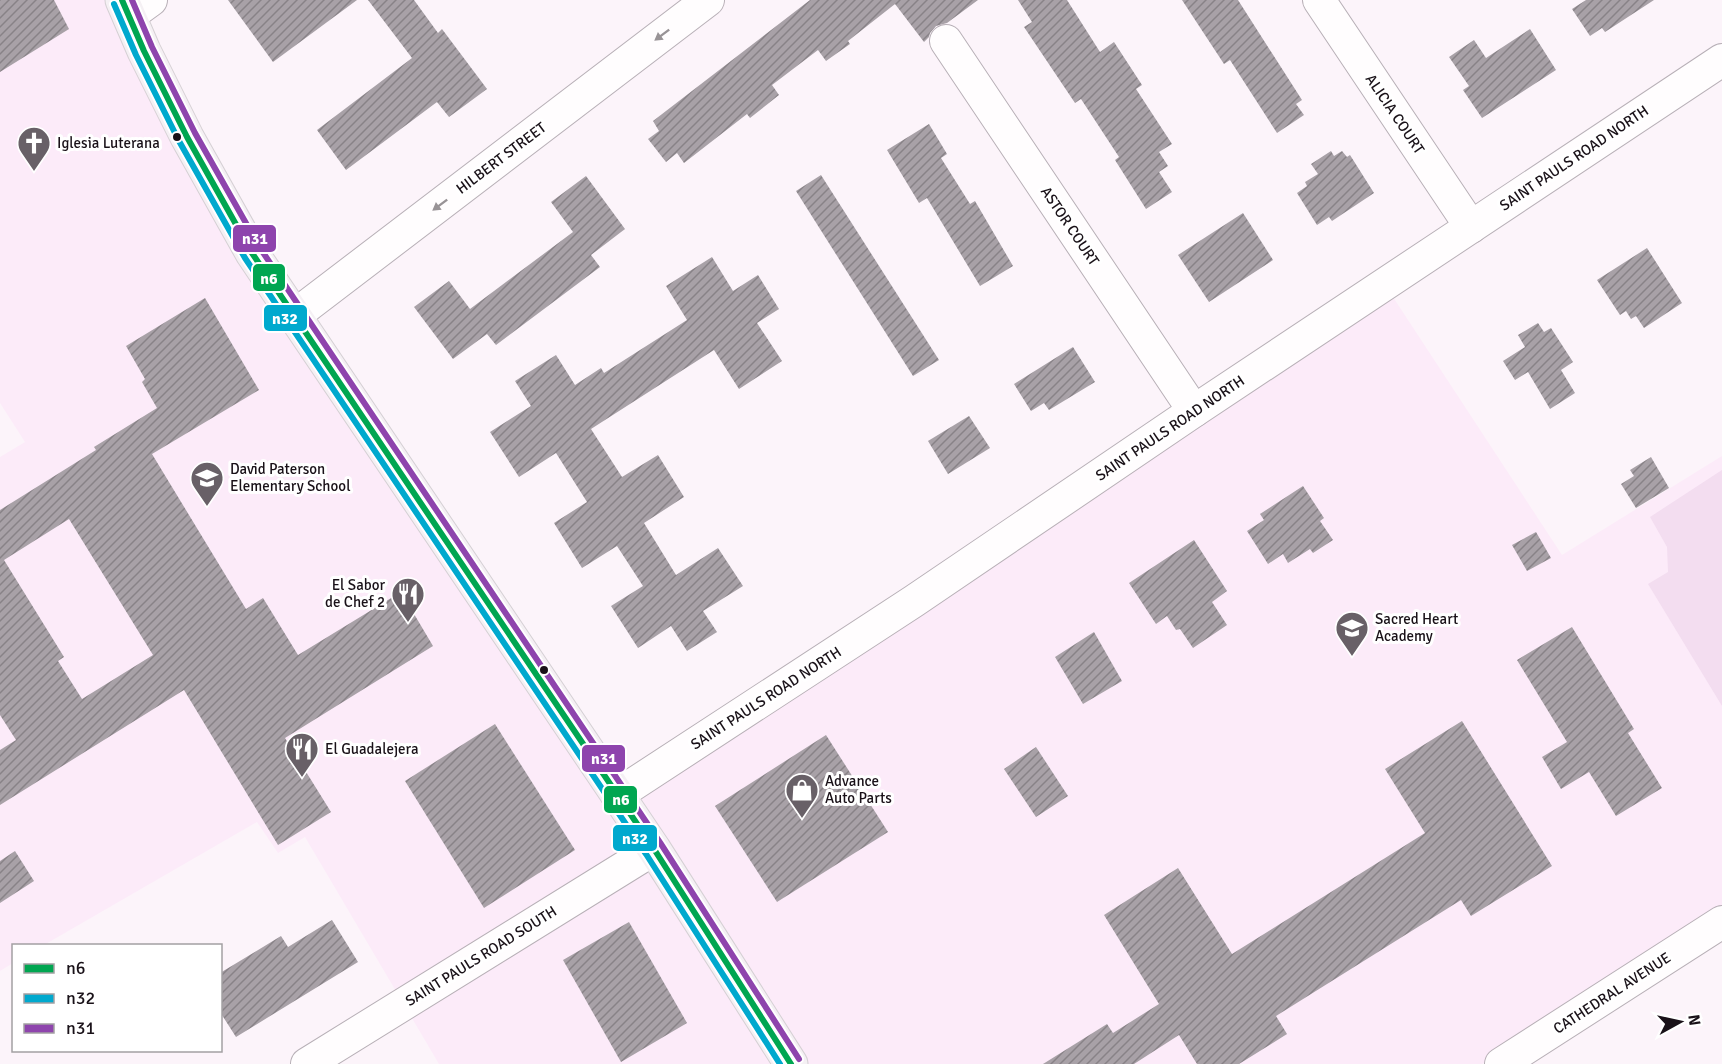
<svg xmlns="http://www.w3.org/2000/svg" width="1722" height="1064" viewBox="0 0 1722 1064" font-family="Signika,sans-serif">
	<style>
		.built { fill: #fcebf9 }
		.pitch { fill: #f3ddf0 }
		.building { fill: url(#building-hatch); fill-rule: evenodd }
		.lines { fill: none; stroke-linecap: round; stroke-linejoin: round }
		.minor-casing { stroke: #b8b0b7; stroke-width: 34 }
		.major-casing { stroke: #d5d0d4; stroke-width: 35 }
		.minor { stroke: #fffdfe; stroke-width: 32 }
		.major { stroke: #f5f0f4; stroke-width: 33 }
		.bus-1-casing { stroke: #fff; stroke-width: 10 }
		.bus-2-casing { stroke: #fff; stroke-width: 10 }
		.bus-3-casing { stroke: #fff; stroke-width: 10 }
		.bus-1 { stroke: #00a651; stroke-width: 6 }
		.bus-2 { stroke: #00a9ce; stroke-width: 6 }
		.bus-3 { stroke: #8e44ad; stroke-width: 6 }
		.oneway { fill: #989396 }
		.bus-dot { fill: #191118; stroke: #fff; stroke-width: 2 }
		.labels { text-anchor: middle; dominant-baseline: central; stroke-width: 6; stroke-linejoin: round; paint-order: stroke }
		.street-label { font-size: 15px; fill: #191118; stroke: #fff }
		.poi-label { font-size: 15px; fill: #191118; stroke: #fff; text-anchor: start }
		.line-badge { stroke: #fff; stroke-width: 2 }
		.badge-label { font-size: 16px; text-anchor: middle; font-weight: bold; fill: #fff }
	</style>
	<defs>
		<pattern id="building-hatch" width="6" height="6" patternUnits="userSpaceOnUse" patternTransform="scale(1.5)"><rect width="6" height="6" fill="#a8a1a7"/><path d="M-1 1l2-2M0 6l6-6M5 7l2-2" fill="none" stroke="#888287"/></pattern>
	</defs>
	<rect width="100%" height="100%" fill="#fcf4fa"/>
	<path class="built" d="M0 0H154L129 19 186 138 611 799 1389 291 1562 555 1722 456V909L1482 1064H439L305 837 278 853 257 822 44 945 14 946 13 963 0 971V457L25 442 0 403Z"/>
	<path class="pitch" d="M1722 470V706L1648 584 1668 572 1667 547 1650 517Z"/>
	<g class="building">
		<path d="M0 0H54L69 29 0 72Z"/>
		<path d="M228 0H357L273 62Z"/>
		<path d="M368 0H414L438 33 442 29 487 89 449 117 437 102 346 170 317 130 412 58Z"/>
		<path d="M810 0H978L947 23 936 26 930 33 929 37 924 42 895 4 848 41 850 44 826 61 818 50 772 85 779 95 750 118 747 114 684 163 677 153 666 162 648 139 659 131 653 121Z"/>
		<path d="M1018 0H1067L1100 52 1114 42 1142 85 1136 89 1172 144 1159 152 1168 166 1159 172 1172 192 1146 209 1115 160 1119 157 1081 99 1075 103 1024 27 1032 22Z"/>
		<path d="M1182 0H1238L1302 100 1296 104 1304 115 1277 133 1230 60 1224 64Z"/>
		<path d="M1586 0H1654L1605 32 1602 28 1590 36 1572 9Z"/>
		<path d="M1530 29 1556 70 1482 118 1463 90 1469 86 1449 57 1474 40 1486 58Z"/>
		<path d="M929 124 947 154 941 158 970 204 975 201 1013 266 980 286 927 198 919 203 887 150Z"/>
		<path d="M1331 151 1334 156 1342 151 1347 157 1350 155 1374 193 1332 221 1329 217 1317 225 1297 193 1307 186 1305 182 1318 174 1311 164Z"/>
		<path d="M821 175 939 360 913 376 796 191Z"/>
		<path d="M586 176 625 229 591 255 600 267 496 345 487 334 453 359 414 307 449 281 470 309 573 232 551 202Z"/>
		<path d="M1243 213 1273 260 1209 302 1178 255Z"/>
		<path d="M1647 248 1682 303 1644 328 1636 316 1631 319 1626 311 1620 315 1597 280Z"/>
		<path d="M712 257 733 291 758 275 779 309 757 323 782 361 739 389 714 350 591 429 622 477 658 455 684 497 644 523 676 575 718 548 743 586 703 611 717 632 687 651 671 626 638 648 611 606 643 586 617 546 582 568 554 523 587 502 556 453 519 477 490 432 531 406 515 381 556 355 575 385 601 368 604 373 687 320 666 286Z"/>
		<path d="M205 298 259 390 152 454 246 609 263 598 298 655 401 592 433 646 285 738 331 812 278 845 184 690 0 805V750L16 740 0 715V510L96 450 94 447 157 408 142 382 145 379 126 346ZM69 519 153 655 82 699 58 661 64 657 4 560Z"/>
		<path d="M1538 323 1544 332 1551 328 1573 362 1561 370 1575 393 1550 409 1528 372 1515 380 1503 361 1525 347 1518 335Z"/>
		<path d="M1073 347 1095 382 1049 410 1044 403 1031 411 1014 384Z"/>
		<path d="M969 416 990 448 948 474 928 441Z"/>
		<path d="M1651 457 1669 488 1636 508 1621 484 1634 476 1630 470Z"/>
		<path d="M1303 486 1324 518 1320 521 1333 540 1313 553 1310 549 1288 563 1283 554 1268 564 1247 531 1264 520 1260 514Z"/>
		<path d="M1536 532 1551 558 1527 571 1512 545Z"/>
		<path d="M1194 540 1227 591 1212 602 1227 625 1193 648 1180 629 1176 630 1167 616 1156 624 1129 583Z"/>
		<path d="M1572 627 1634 729 1628 733 1662 788 1616 816 1589 772 1561 789 1542 757 1567 742 1517 660Z"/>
		<path d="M1094 632 1122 681 1083 704 1055 657Z"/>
		<path d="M1462 721 1552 866 1471 916 1461 900 1276 1016 1287 1034 1239 1064H1197L1179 1035 1134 1064H1043L1107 1024 1113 1033 1159 1004 1104 915 1178 868 1232 954 1425 833 1385 769Z"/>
		<path d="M495 724 575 850 484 908 405 781Z"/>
		<path d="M826 735 888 832 777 902 715 806Z"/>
		<path d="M1036 747 1068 796 1036 817 1004 769Z"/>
		<path d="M15 851 34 881 0 903V861Z"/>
		<path d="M332 920 358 962 236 1037 220 1012V973L281 936 288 947Z"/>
		<path d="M629 922 687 1023 621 1062 563 960Z"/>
	</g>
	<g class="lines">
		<defs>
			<g id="minor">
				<path d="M1319 0 1471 227"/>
				<path d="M129 16 151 0"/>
				<path d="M946 41 1194 411"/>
				<path d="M294 316 708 0"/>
				<path d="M617 795 914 601 1194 411 1722 60"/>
				<path d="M307 1064 654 849"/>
				<path d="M1501 1064 1722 922"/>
			</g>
			<path id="major" d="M122 0 144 51 187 137 252 253 654 849 791 1064"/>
		</defs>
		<use href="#minor" class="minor-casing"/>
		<use href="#major" class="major-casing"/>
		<use href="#minor" class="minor"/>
		<use href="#major" class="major"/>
		<defs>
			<path id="bus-1" d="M122 0 144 51 187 137 252 253 654 849 791 1064"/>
			<path id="bus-2" d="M114 4 136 55 179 141 245 258 646 854 780 1064"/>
			<path id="bus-3" d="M132 0 152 47 195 133 260 248 661 844 799 1059"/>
		</defs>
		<use href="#bus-1" class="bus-1-casing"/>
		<use href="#bus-2" class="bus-2-casing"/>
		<use href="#bus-3" class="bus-3-casing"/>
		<use href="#bus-1" class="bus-1"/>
		<use href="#bus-2" class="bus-2"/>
		<use href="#bus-3" class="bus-3"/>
	</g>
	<defs><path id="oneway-solid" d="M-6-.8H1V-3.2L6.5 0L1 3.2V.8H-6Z" transform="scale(1.5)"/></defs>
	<g class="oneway">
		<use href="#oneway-solid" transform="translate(662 35) rotate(143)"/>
		<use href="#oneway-solid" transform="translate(440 205) rotate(143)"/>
	</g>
	<defs>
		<symbol id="church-pin" viewBox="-11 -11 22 30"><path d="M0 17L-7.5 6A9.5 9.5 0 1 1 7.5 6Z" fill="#686067" stroke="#fff"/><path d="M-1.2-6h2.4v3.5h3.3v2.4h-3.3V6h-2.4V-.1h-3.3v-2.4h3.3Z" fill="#fff"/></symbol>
		<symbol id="school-pin" viewBox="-11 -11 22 30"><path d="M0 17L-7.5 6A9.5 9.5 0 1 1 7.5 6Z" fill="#686067" stroke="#fff"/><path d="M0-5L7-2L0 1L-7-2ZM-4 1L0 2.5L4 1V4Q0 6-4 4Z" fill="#fff"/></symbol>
		<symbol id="restaurant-pin" viewBox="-11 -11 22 30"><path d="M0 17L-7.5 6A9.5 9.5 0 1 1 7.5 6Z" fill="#686067" stroke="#fff"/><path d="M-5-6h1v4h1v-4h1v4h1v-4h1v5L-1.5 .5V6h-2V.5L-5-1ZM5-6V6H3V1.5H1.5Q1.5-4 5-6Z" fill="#fff"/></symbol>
		<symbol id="shop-pin" viewBox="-11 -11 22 30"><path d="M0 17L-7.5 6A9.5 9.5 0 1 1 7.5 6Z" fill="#686067" stroke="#fff"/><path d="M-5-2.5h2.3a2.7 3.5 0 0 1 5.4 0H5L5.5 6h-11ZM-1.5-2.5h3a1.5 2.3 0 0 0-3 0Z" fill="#fff"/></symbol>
	</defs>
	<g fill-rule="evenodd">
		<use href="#church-pin" x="15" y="124" width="38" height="52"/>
		<use href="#school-pin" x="188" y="459" width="38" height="52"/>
		<use href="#restaurant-pin" x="389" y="575" width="38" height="52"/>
		<use href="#school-pin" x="1333" y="609" width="38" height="52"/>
		<use href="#restaurant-pin" x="283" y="730" width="38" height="52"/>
		<use href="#shop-pin" x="783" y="771" width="38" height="52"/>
	</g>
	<g class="bus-dot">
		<circle cx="177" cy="137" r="5"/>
		<circle cx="544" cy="670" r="5"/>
	</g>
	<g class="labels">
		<g class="street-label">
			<text transform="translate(1395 114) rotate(56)">ALICIA COURT</text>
			<text transform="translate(501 158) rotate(-37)">HILBERT STREET</text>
			<text transform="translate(1574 158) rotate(-34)">SAINT PAULS ROAD NORTH</text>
			<text transform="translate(1070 226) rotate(56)">ASTOR COURT</text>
			<text transform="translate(1170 428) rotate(-34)">SAINT PAULS ROAD NORTH</text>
			<text transform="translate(766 698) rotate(-33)">SAINT PAULS ROAD NORTH</text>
			<text transform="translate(481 956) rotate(-32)">SAINT PAULS ROAD SOUTH</text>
			<text transform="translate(1612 993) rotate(-33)">CATHEDRAL AVENUE</text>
		</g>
		<g class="poi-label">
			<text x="57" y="143">Iglesia Luterana</text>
			<text x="230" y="469">David Paterson<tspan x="230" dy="17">Elementary School</tspan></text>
			<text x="385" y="585" text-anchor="end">El Sabor<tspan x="385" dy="17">de Chef 2</tspan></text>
			<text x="1375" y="619">Sacred Heart<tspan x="1375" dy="17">Academy</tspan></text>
			<text x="325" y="749">El Guadalejera</text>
			<text x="825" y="781">Advance<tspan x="825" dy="17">Auto Parts</tspan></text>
		</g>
	</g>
	<g class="line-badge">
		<rect x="232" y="224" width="45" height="29" rx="6" fill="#8e44ad"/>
		<rect x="252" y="263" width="34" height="29" rx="6" fill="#00a651"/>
		<rect x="263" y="304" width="45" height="28" rx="6" fill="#00a9ce"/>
		<rect x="581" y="744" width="45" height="29" rx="6" fill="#8e44ad"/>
		<rect x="603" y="785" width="35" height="29" rx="6" fill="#00a651"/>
		<rect x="612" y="824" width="46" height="28" rx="6" fill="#00a9ce"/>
	</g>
	<g class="badge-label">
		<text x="255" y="244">n31</text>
		<text x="269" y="284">n6</text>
		<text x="285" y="324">n32</text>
		<text x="604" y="764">n31</text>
		<text x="621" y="805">n6</text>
		<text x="635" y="844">n32</text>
	</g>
	<rect x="12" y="944" width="210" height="108" fill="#ffffff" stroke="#a3a0a3" stroke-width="1.5"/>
	<rect x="24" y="964" width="30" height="9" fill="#00a651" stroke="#a3a0a3" stroke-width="1.5"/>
	<text x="66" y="974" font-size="18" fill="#191118">n6</text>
	<rect x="24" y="994" width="30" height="9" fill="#00a9ce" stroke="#a3a0a3" stroke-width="1.5"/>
	<text x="66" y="1004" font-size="18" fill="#191118">n32</text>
	<rect x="24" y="1024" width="30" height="9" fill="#8e44ad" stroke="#a3a0a3" stroke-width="1.5"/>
	<text x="66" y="1034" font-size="18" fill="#191118">n31</text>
	<g transform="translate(1680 1022) rotate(82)" stroke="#ffffff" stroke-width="4.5" paint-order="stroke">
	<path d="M0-4.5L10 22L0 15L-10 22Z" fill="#191118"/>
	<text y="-9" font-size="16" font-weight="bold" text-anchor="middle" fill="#191118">N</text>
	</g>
</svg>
